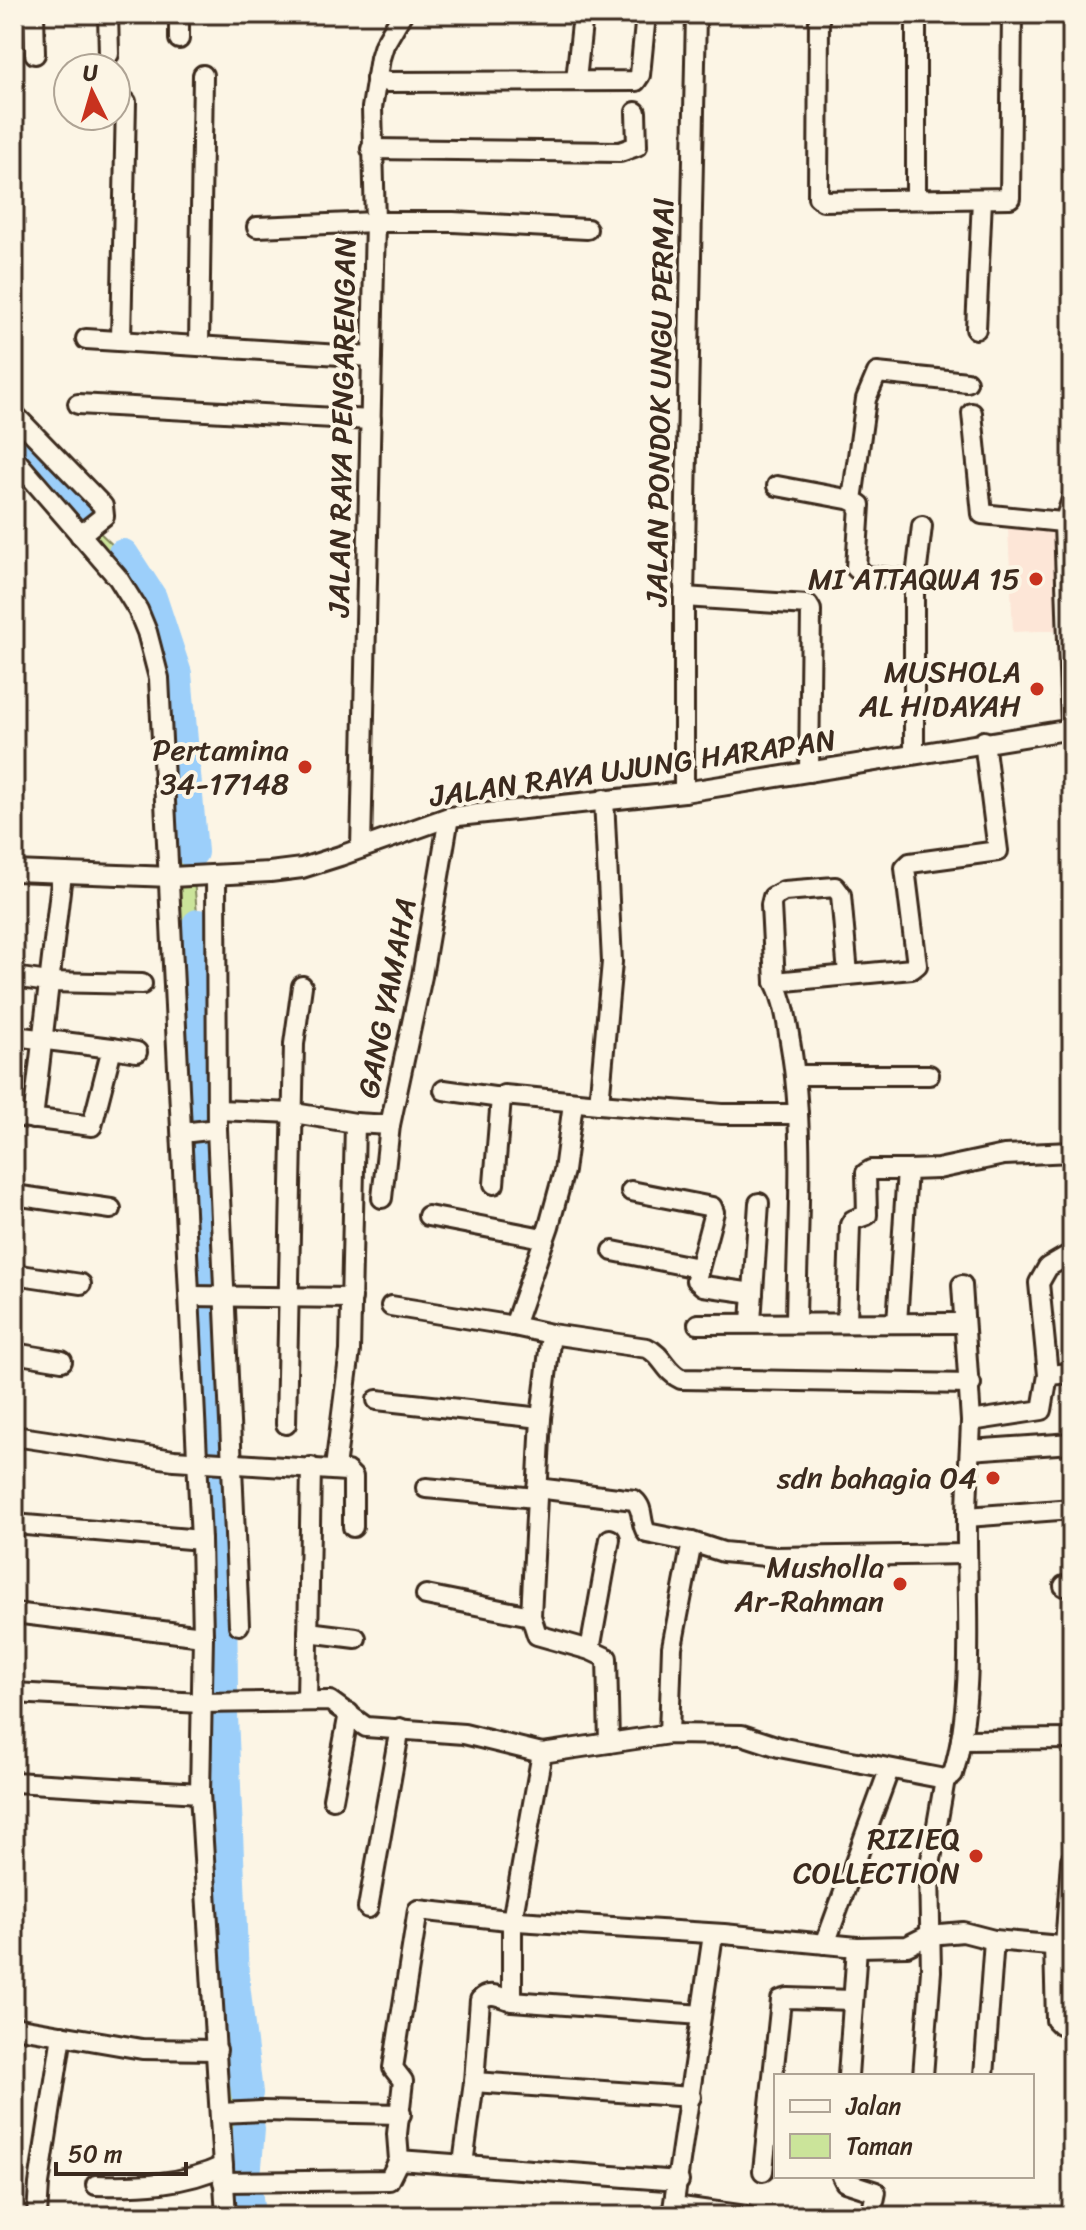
<svg xmlns="http://www.w3.org/2000/svg" width="1086" height="2230" viewBox="0 0 1086 2230" font-family="Sriracha,sans-serif">
	<style>
		.built { fill: #fde6d7 }
		.green { fill: #cbe49a; stroke: #83875c; stroke-width: 2 }
		.lines { fill: none; stroke-linecap: round; stroke-linejoin: round }
		.river { stroke: #9ccffa; stroke-width: 32 }
		.minor-casing { stroke: #3b2a1e; stroke-width: 24 }
		.minor { stroke: #fcf5e5; stroke-width: 18 }
		.poi-dot { fill: #c8321e; stroke: #fcf5e5; stroke-width: 3 }
		.labels { text-anchor: middle; dominant-baseline: central; stroke-width: 8; stroke-linejoin: round; paint-order: stroke }
		.street-label { font-size: 30px; fill: #3b2a1e; stroke: #fcf5e5 }
		.poi-label { font-size: 30px; fill: #3b2a1e; stroke: #fcf5e5; text-anchor: end }
	</style>
	<rect width="100%" height="100%" fill="#fcf5e5"/>
	<filter id="ink" filterUnits="userSpaceOnUse"><feTurbulence type="fractalNoise" baseFrequency=".0125" numOctaves="2"/><feDisplacementMap in="SourceGraphic" scale="16" xChannelSelector="R" yChannelSelector="G"/><feConvolveMatrix kernelMatrix="1 2 1 2 8 2 1 2 1" color-interpolation-filters="sRGB"/></filter>
	<g filter="url(#ink)">
		<path class="built" d="M1060 526 1065 630 1013 632 1008 529Z"/>
		<path class="green" d="M93 526 123 555 151 598 176 674 198 925 212 1283 209 1312 220 1449 222 1690 233 1976 249 2129 247 2198 249 2216H226L215 2022 200 1505 147 632 80 535Z"/>
		<g class="lines">
			<g class="river">
				<path d="M14 440 87 519"/>
				<path d="M123 555 151 598 176 674 192 852"/>
				<path d="M198 925 204 1116"/>
				<path d="M203 1148 212 1283"/>
				<path d="M209 1311 220 1449"/>
				<path d="M220 1478 222 1690"/>
				<path d="M222 1715 233 1976 247 2093"/>
				<path d="M246 2166 249 2129"/>
				<path d="M247 2198 249 2216"/>
			</g>
			<defs>
				<g id="minor">
					<path d="M34 14 35 54"/>
					<path d="M108 14 109 54"/>
					<path d="M179 14V39"/>
					<path d="M819 14 818 197 823 201 1010 198 1012 14"/>
					<path d="M376 79 388 82 636 81 640 75 646 14"/>
					<path d="M576 80 583 14"/>
					<path d="M371 149 620 152 637 146 636 112"/>
					<path d="M916 199V14"/>
					<path d="M257 227 375 222H453L587 229"/>
					<path d="M976 329 982 199"/>
					<path d="M86 339 372 357"/>
					<path d="M121 340 126 102"/>
					<path d="M199 344 203 75"/>
					<path d="M78 404 371 420"/>
					<path d="M972 413 982 514 1072 523"/>
					<path d="M14 414 103 506 104 516 80 535"/>
					<path d="M14 458 118 578 138 610 147 632 159 678 201 1540 203 1636 200 1793 226 2216"/>
					<path d="M777 486 852 500"/>
					<path d="M915 580 865 576 856 568 860 505 852 500 866 399 877 373 967 382"/>
					<path d="M684 597 808 605 811 610 809 772"/>
					<path d="M1071 729 1064 523 1072 499"/>
					<path d="M914 753V594L922 526"/>
					<path d="M684 792V597L696 14"/>
					<path d="M361 848 375 222 372 108 380 58 384 45 402 14"/>
					<path d="M14 871 171 877 270 872 302 868 340 856 449 817 684 792 1072 729"/>
					<path d="M14 977 48 982 142 984"/>
					<path d="M775 982 771 905 773 897 784 891 835 887 841 895 848 974"/>
					<path d="M14 1036 112 1048 92 1126 14 1116"/>
					<path d="M112 1048 137 1052"/>
					<path d="M796 1075H929"/>
					<path d="M444 1090 501 1098"/>
					<path d="M573 1103 564 1171 549 1226 514 1326 551 1334 541 1418 531 1616 537 1635 590 1650 607 1658 609 1743"/>
					<path d="M599 1104 722 1114H798"/>
					<path d="M217 1110 294 1113 355 1123"/>
					<path d="M33 1119 62 874"/>
					<path d="M217 1129 239 1625"/>
					<path d="M182 1133 217 1129 216 876"/>
					<path d="M494 1184 501 1098 504 1095 599 1104 612 962 604 799"/>
					<path d="M631 1191 712 1207 714 1212 696 1280 703 1286 753 1293"/>
					<path d="M14 1195 111 1209"/>
					<path d="M382 1198 390 1125"/>
					<path d="M428 1216 543 1238"/>
					<path d="M613 1251 698 1268"/>
					<path d="M14 1274 81 1284"/>
					<path d="M962 1285 971 1421"/>
					<path d="M191 1296 352 1298"/>
					<path d="M391 1306 514 1326"/>
					<path d="M751 1322 759 1203"/>
					<path d="M796 1323C797 1229 806 1133 790 1041 787 1021 784 1000 775 982L912 969 917 965 905 868 910 863 998 851 984 741"/>
					<path d="M847 1323 850 1225 853 1220 867 1215 866 1173 871 1170H907"/>
					<path d="M897 1323 907 1170 938 1169 1004 1155 1072 1152"/>
					<path d="M698 1324 964 1323"/>
					<path d="M551 1334 647 1348C663 1355 665 1372 681 1379L971 1384"/>
					<path d="M14 1353 62 1361"/>
					<path d="M1048 1375 1072 1373"/>
					<path d="M377 1400 541 1418"/>
					<path d="M286 1424 294 1044 302 986"/>
					<path d="M14 1436 174 1460 347 1471 353 1477V1527"/>
					<path d="M970 1450 1072 1443"/>
					<path d="M335 1468 350 1351 355 1123 390 1125 422 976 449 817"/>
					<path d="M426 1488 536 1498"/>
					<path d="M537 1488 634 1500C645 1509 639 1522 647 1533L692 1542 723 1552 775 1557 967 1554"/>
					<path d="M967 1517 1072 1509"/>
					<path d="M14 1524 201 1540"/>
					<path d="M1064 1586 1072 1585"/>
					<path d="M426 1595 531 1616"/>
					<path d="M14 1613 203 1636"/>
					<path d="M308 1632 356 1638"/>
					<path d="M590 1650 610 1539"/>
					<path d="M14 1693 201 1703 330 1701 366 1727 464 1734 542 1753 669 1734 742 1735 779 1747 945 1779 953 1774C976 1698 966 1598 967 1519 967 1486 970 1453 971 1421L1042 1410 1048 1375 1039 1283 1048 1267 1072 1253"/>
					<path d="M307 1701 311 1467"/>
					<path d="M669 1734 672 1647 692 1542"/>
					<path d="M961 1740 1072 1739"/>
					<path d="M14 1782 200 1793"/>
					<path d="M333 1799 349 1713"/>
					<path d="M368 1908 400 1728"/>
					<path d="M825 1944 889 1770"/>
					<path d="M1054 1946 1056 2020 1060 2024 1072 2027"/>
					<path d="M1065 1947 1071 1860"/>
					<path d="M512 2001V1921L542 1753"/>
					<path d="M14 2027 142 2049 217 2050"/>
					<path d="M848 2076 857 1947"/>
					<path d="M923 2076 931 1971 929 1871 945 1779"/>
					<path d="M984 2076 994 1940"/>
					<path d="M474 2082 691 2097"/>
					<path d="M221 2113 262 2111 401 2114"/>
					<path d="M399 2160 679 2181"/>
					<path d="M463 2164 474 2082 480 2000C489 1990 501 1997 512 2001L701 2015"/>
					<path d="M763 2171 781 2000 788 1998 853 2000"/>
					<path d="M842 2176 845 2182 876 2192 871 2216"/>
					<path d="M223 2182 389 2180 399 2160 397 2134 403 2081 393 2068 418 1910 517 1921 724 1934 857 1947 907 1946 929 1935 963 1932 994 1940 1072 1947"/>
					<path d="M96 2185C139 2186 183 2185 223 2166"/>
					<path d="M674 2206 746 2216"/>
					<path d="M37 2216 39 2184 62 2035"/>
					<path d="M672 2216 712 1941 717 1935"/>
				</g>
			</defs>
			<use href="#minor" class="minor-casing"/>
			<use href="#minor" class="minor"/>
		</g>
	</g>
	<g class="poi-dot">
		<circle cx="1036" cy="579" r="8"/>
		<circle cx="1037" cy="689" r="8"/>
		<circle cx="305" cy="767" r="8"/>
		<circle cx="993" cy="1478" r="8"/>
		<circle cx="900" cy="1584" r="8"/>
		<circle cx="976" cy="1856" r="8"/>
	</g>
	<g class="labels">
		<g class="street-label">
			<text transform="translate(660 402) rotate(-89)">JALAN PONDOK UNGU PERMAI</text>
			<text transform="translate(342 427) rotate(-89)">JALAN RAYA PENGARENGAN</text>
			<text transform="translate(633 768) rotate(-8)">JALAN RAYA UJUNG HARAPAN</text>
			<text transform="translate(387 998) rotate(-79)">GANG YAMAHA</text>
		</g>
		<g class="poi-label">
			<text x="1020" y="579">MI ATTAQWA 15</text>
			<text x="1021" y="672">MUSHOLA<tspan x="1021" dy="34">AL HIDAYAH</tspan></text>
			<text x="289" y="750">Pertamina<tspan x="289" dy="34">34-17148</tspan></text>
			<text x="977" y="1478">sdn bahagia 04</text>
			<text x="884" y="1567">Musholla<tspan x="884" dy="34">Ar-Rahman</tspan></text>
			<text x="960" y="1839">RIZIEQ<tspan x="960" dy="34">COLLECTION</tspan></text>
		</g>
	</g>
	<rect width="1086" height="2230" fill="none" stroke="#fcf5e5" stroke-width="48"/>
	<rect x="24" y="24" width="1038" height="2182" fill="none" stroke="#3b2a1e" stroke-width="3" filter="url(#ink)"/>
	<rect x="774" y="2074" width="260" height="104" fill="#fcf5e5" stroke="#afa495" stroke-width="2"/>
	<rect x="790" y="2100" width="40" height="12" fill="#fcf5e5" stroke="#afa495" stroke-width="2"/>
	<text x="846" y="2114" font-size="24" fill="#3b2a1e">Jalan</text>
	<rect x="790" y="2134" width="40" height="24" fill="#cbe49a" stroke="#afa495" stroke-width="2"/>
	<text x="846" y="2154" font-size="24" fill="#3b2a1e">Taman</text>
	<g transform="translate(92 92) rotate(355)"><circle r="38" fill="#fcf5e5" stroke="#afa495" stroke-width="2"/>
	<path d="M0-6L14 30L0 20L-14 30Z" fill="#c8321e"/>
	<text y="-12" font-size="22" font-weight="bold" text-anchor="middle" fill="#3b2a1e">U</text>
	</g>
	<path d="M56 2162v12h130v-12" fill="none" stroke="#3b2a1e" stroke-width="4"/>
	<text x="68" y="2162" font-size="24" fill="#3b2a1e" stroke="#fcf5e5" stroke-width="6" paint-order="stroke">50 m</text>
</svg>
